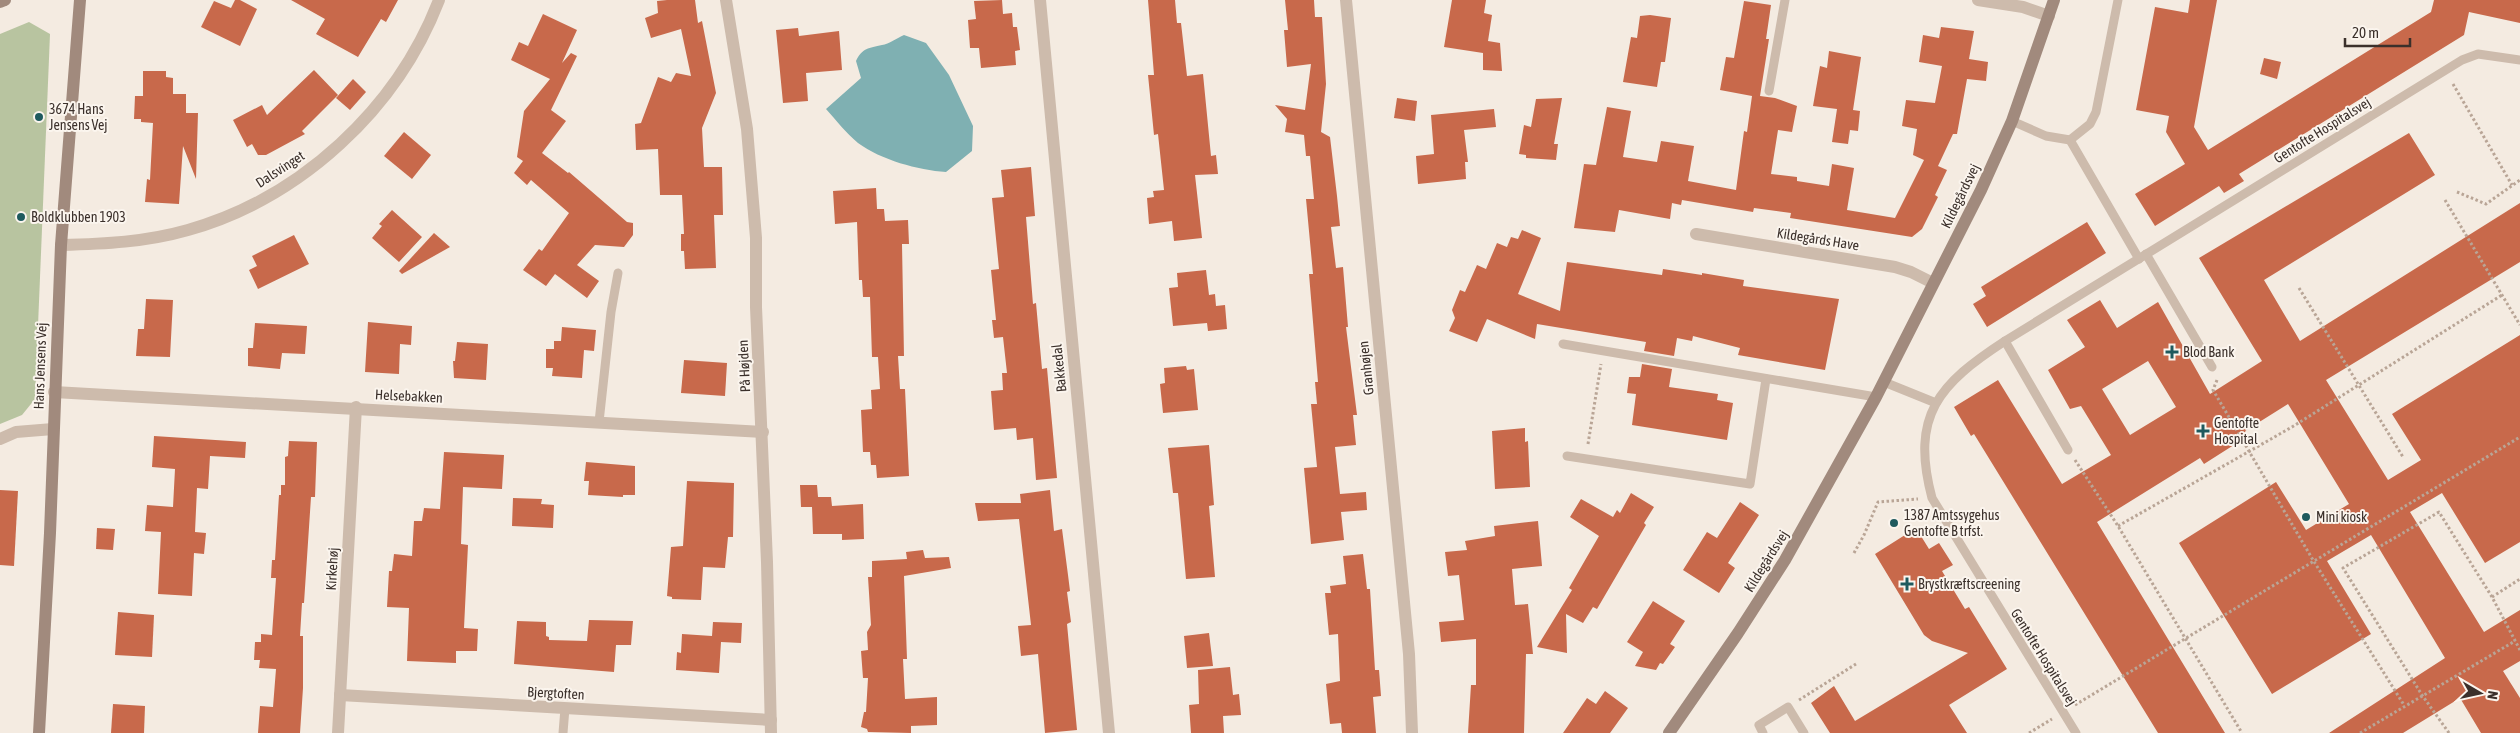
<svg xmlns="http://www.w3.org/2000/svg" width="2520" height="733" viewBox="0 0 2520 733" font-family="'Asap Condensed',sans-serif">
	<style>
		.green { fill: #b8c4a0 }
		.water { fill: #7fb0b2 }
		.building { fill: #c8694b; fill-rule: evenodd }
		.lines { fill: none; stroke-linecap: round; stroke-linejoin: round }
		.path { stroke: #b9a596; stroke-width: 3; stroke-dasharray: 2.5 2.5; stroke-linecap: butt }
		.lane { stroke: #cdbbac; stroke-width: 9 }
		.street { stroke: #cdbbac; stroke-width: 12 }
		.secondary { stroke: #a18a7d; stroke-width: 12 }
		.poi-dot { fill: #1f5a5e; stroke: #fbf5ee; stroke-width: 2 }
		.labels { text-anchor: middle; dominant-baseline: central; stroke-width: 4; stroke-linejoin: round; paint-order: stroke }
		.poi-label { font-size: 14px; fill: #3b302b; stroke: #fbf5ee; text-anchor: start }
		.street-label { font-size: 14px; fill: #3b302b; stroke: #fbf5ee }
	</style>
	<rect width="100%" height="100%" fill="#f4ebe1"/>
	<path class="green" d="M29 22 50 34 35 399 22 415 0 424V34Z"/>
	<path class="water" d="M904 35 926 43 949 75 973 126 972 151 946 172C918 170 881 160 858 143 846 133 836 120 826 109L861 78 856 61C862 48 869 48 882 45 889 44 897 38 904 35Z"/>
	<g class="building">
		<path d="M235 0H240L257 9 240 46 201 27 214 1 231 8Z"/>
		<path d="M291 0H398L386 22 381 19 358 57 316 34 325 19Z"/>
		<path d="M667 0H695L698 23 702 21 716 93 702 128 704 167H722L723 215H714L716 268 685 269 684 251H681V234H684L682 195H660L658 149 636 150 635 124 641 123 658 77 671 82 676 73 691 76 681 29 651 38 645 18 658 13 657 1Z"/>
		<path d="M1002 0 1003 14 1012 13 1013 27H1017L1020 50 1015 51 1016 65 981 68 979 48H970L968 20 976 19 974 1Z"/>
		<path d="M1148 0H1175L1177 23H1181L1187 76 1203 74 1211 156 1216 155 1218 174 1195 175 1202 238 1174 241 1172 221 1149 224 1147 198 1154 197 1153 191 1164 190 1158 134 1154 135 1148 75H1154Z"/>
		<path d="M1285 0H1314L1315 17H1322L1326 84 1321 132 1330 137 1337 196 1340 226 1331 227 1336 268 1343 267 1348 327H1346L1357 415H1353L1356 445 1335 447 1340 494 1366 492 1367 510 1341 512 1344 540 1311 544 1304 468 1317 467 1311 404H1317L1315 382H1318L1309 274H1313L1306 199H1314L1310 156H1306L1304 135 1285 132 1287 119 1275 105 1305 110 1311 64 1287 67 1284 30H1288Z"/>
		<path d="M1452 0H1486L1484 13 1492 15 1488 41 1500 43 1502 71 1483 70V53L1444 47Z"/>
		<path d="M2190 0H2217L2194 127 2208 150 2431 12 2434 0H2520V23L2469 12 2464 35 2239 174 2244 181 2224 193 2219 186 2155 226 2135 194 2185 164 2166 132 2169 116 2136 110 2155 7 2188 13Z"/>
		<path d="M1744 1 1771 5 1766 39H1769L1760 96 1775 98 1797 106 1792 132 1778 130 1771 174 1797 177V181L1829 186 1832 164 1854 168 1847 210 1895 218 1924 160 1913 155 1917 129 1902 126 1906 100 1935 103 1942 66 1919 62 1923 35 1939 38 1941 27 1974 31 1969 59 1988 62 1986 81 1967 79 1957 134H1953L1938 166 1947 170 1935 195 1938 197 1922 229 1912 237 1790 218 1791 213 1754 208 1753 212 1682 200 1681 205 1672 203 1670 219 1619 210 1615 232 1574 228 1584 164 1596 165 1607 107 1631 111 1623 157 1657 162 1661 141 1694 146 1688 181 1736 190 1744 131 1747 132 1752 96 1720 90 1726 57 1734 58Z"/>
		<path d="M543 14 577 30 562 63 571 53 577 56 551 110 566 121 542 153 568 173 569 172 627 222 633 223V235L624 247 595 245 577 265 599 281 587 298 555 274 546 286 523 270 539 249 542 251 569 213 531 180 527 185 514 173 523 161 517 157 524 111 550 79 511 60 519 42 528 46Z"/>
		<path d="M1650 15 1671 18 1665 62H1661L1657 87 1623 82 1631 37 1637 38 1640 16Z"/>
		<path d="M798 28 799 36 839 31 842 70 806 73 808 101 783 103 776 30Z"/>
		<path d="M1829 51 1861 57 1853 110 1860 111 1858 131 1850 130 1848 144 1832 142 1837 109 1813 106 1820 66 1827 68Z"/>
		<path d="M2264 58 2281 62 2277 79 2260 74Z"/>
		<path d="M314 70 338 95 302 131 305 134 266 155H258L252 144 247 147 233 120 262 105 267 115Z"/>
		<path d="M143 71H166V77L173 78V94H186V113H198L196 179 183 146 179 204 145 202 147 179 150 180 153 123 141 122V119H134L135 96H143Z"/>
		<path d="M353 79 366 92 350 110 336 98Z"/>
		<path d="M1397 98 1417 101 1415 121 1394 118Z"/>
		<path d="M1562 98 1554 144H1558L1556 160 1526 158V155L1519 154 1524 125 1531 127 1536 99Z"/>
		<path d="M1494 109 1496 127 1464 130 1468 162H1465L1466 179 1418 184 1416 156 1434 154 1431 115Z"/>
		<path d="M404 132 431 155 412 179 384 156Z"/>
		<path d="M2409 133 2435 175 2264 280 2300 341 2520 203V262L2326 380 2388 480 2421 460 2392 414 2520 335V542L2485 563 2442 493 2410 512 2484 632 2520 610V661L2503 671 2520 698V733H2481L2460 698 2403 733H2329L2445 658 2371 535 2327 561 2371 634 2272 694 2179 543 2276 482 2306 530 2349 504 2288 404 2245 431 2248 436 2204 464 2200 458 2097 522 2225 733H2158L1974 434 1971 436 1954 407 1998 380 2062 484 2111 455 2081 406 2070 409 2048 370 2085 347 2067 320 2100 300 2117 328 2158 302 2210 394 2262 361 2199 258ZM2148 361 2176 407 2130 435 2102 389Z"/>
		<path d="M1031 167 1035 216 1026 217 1033 304 1036 303 1042 369 1047 368 1057 478 1036 480 1033 438 1017 440 1016 428 994 430 991 391 1003 390 1002 373H1007L1003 337 994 338 992 320H996L991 270 999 269 992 198 1004 197 1001 170Z"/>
		<path d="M876 188 877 209H884L885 221 908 220 909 244H902L904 356H898L900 389H905L909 476 877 478 876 465H871L870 452H863L861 410 872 409 871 390 880 389 878 357H872L870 297H863L862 280H859L857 222 835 224 833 191Z"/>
		<path d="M392 210 422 237 399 262 372 238 382 226 379 224Z"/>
		<path d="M2087 222 2106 253 1987 327 1973 304 1986 296 1981 287Z"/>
		<path d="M1522 230 1541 238 1518 294 1560 311 1567 262 1662 275 1663 269 1702 275V273L1744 280 1743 286 1839 299 1825 370 1738 355 1740 348 1693 336 1692 341 1677 338 1674 356 1644 351 1646 342 1537 324 1535 339 1487 319 1477 342 1449 331 1455 318 1452 310 1460 290 1465 292 1477 265 1486 269 1497 243 1507 247 1511 237 1518 239Z"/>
		<path d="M434 233 450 247 402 274 399 271Z"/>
		<path d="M294 235 309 264 258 289 249 270 257 266 252 256Z"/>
		<path d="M1206 270 1209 295 1215 294 1216 306 1225 305 1227 329 1208 331 1207 323 1173 326 1169 288 1178 287 1177 273Z"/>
		<path d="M146 299 173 300 170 357 136 356 138 329H144Z"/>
		<path d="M368 322 412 326 411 345 400 344 399 374 365 372Z"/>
		<path d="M255 323 307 326 305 354 282 353 280 369 248 366V348H253Z"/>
		<path d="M562 327 596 330 594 351 584 350 582 378 552 376 553 368H546V349H554V341H561Z"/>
		<path d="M457 342 488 344 486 380 454 378 453 361H455Z"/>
		<path d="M684 360 727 363 725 396 681 393Z"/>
		<path d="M1642 364 1672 369 1669 387 1718 394 1717 400 1733 403 1727 440 1632 425 1636 394 1627 393 1629 377H1640Z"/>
		<path d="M1186 366 1187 370 1194 369 1198 410 1163 413 1160 384 1165 383 1164 368Z"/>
		<path d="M1525 428V442L1528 441 1530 487 1495 489 1492 431Z"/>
		<path d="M154 436 246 442 245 458 210 456 208 489 197 488 195 532 206 533 204 554 194 553 192 596 158 594 161 532 145 531 147 505 173 507 175 469 152 467Z"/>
		<path d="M289 441 317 442 315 497H311L304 603H302L300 636H303V688L300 733H258L260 706 273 707 276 669 259 668 260 660H254L255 642H261V634L272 635 276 578H271L272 560H275L279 495H281V485H285V457L288 456Z"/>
		<path d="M1209 445 1214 505 1209 506 1215 577 1186 579 1178 493H1173L1168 448Z"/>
		<path d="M444 452 504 455 502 489 463 487 461 544 468 545 464 628 478 629 477 651H456V663L407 661 409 608 387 607 389 571H392L394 554 412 556 414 521H422L424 508 440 509Z"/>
		<path d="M586 462 635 466V495H623V497L588 495 589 481H584Z"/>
		<path d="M687 481 734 483 733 537H728L725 568 703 567 701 600 672 599V597L667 596 671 547 683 546Z"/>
		<path d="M800 485H817L818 497H831L832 506 863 504 864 539 842 540V534H813L812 507H801Z"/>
		<path d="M0 490 18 491 14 566 0 565Z"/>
		<path d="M1050 490 1054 531 1062 529 1068 575 1070 591 1067 592 1071 622 1067 624 1077 730 1045 733 1038 654 1021 656 1018 626 1031 625 1019 519 978 521 975 503H1021L1020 494Z"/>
		<path d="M1631 493 1654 507 1644 523 1646 525 1597 609 1593 607 1583 623 1566 614 1567 653 1537 647 1572 590 1569 588 1599 536 1570 517 1581 499 1613 517 1617 510 1620 513Z"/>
		<path d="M513 498 542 499 541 504 554 505 553 528 512 526Z"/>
		<path d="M1740 502 1759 515 1728 563 1735 568 1719 593 1683 570 1707 532 1717 538Z"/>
		<path d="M1538 521 1542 566 1512 569 1515 605 1528 604 1533 654H1526L1524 733H1468L1471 685H1476V639L1441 642 1439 622 1464 620 1459 575 1448 576 1445 552 1467 550 1465 541 1495 536 1494 526Z"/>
		<path d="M97 528 115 529 113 550 96 549Z"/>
		<path d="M1916 528 1929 549 1939 543 1953 565 1942 571 1965 609 1969 607 2007 669 1949 705 1967 733H1830L1811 703 1834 686 1855 721 1968 653 1932 641 1924 635 1875 554Z"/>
		<path d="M923 550 925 558 949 557 951 568 904 576 907 659H903L905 699 937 697V725L911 726V733L868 732 867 729 861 727 864 712H866L868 678H863L861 651 868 650 867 632 871 625 868 577H872V561L907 559 906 552Z"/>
		<path d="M1363 554 1367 589H1370L1375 670H1379L1381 696 1373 697 1376 733H1342L1341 723 1330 724 1326 684 1340 681 1338 634 1329 635 1325 593H1331L1330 586 1346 584 1343 556Z"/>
		<path d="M1653 601 1685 621 1670 644 1675 647 1663 664 1660 663 1656 670 1635 666 1643 652 1627 642Z"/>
		<path d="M118 612 154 615 152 657 115 655Z"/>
		<path d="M589 620 633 621 631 645H616L614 672 514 664 517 621 546 622V636L549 637V640L587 641Z"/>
		<path d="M713 622 742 623 741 643 721 642 719 673 676 670 677 652 681 653 682 634 712 636Z"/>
		<path d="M1209 633 1213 666 1187 668 1184 636Z"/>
		<path d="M1230 667 1233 695 1239 694 1241 715 1223 716 1224 733H1191L1189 705 1199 704 1198 670Z"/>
		<path d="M1605 691 1628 708 1610 733H1563L1587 698 1596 704Z"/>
		<path d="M113 704 145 706 144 733H111Z"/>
	</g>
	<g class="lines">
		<g class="path">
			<path d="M2453 84 2512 185"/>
			<path d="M2457 192 2486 204 2520 180"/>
			<path d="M2445 200 2520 325"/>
			<path d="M2299 288 2403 457"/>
			<path d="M2217 380 2213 390 2313 560 2404 705"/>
			<path d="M1588 444 1601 364"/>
			<path d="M2075 460 2118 526 2242 733"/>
			<path d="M2118 526 2292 427 2502 295"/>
			<path d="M1854 553 1864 535 1878 502 1918 499"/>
			<path d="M2492 597 2520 579"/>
			<path d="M1799 700 1856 664"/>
			<path d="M2075 705 2520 437"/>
			<path d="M2029 733 2052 719"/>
			<path d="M2360 733 2515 641"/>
			<path d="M2449 733 2422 695 2343 568 2439 512 2492 597 2520 650"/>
		</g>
		<g class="lane">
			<path d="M1769 91 1785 0"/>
			<path d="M2012 121 2046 136 2070 140"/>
			<path d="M2070 140 2090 124 2096 112 2118 0"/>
			<path d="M2070 140 2139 259"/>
			<path d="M2146 254 2212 367"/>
			<path d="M2005 341 2068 450"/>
			<path d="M1563 344 1876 397"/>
			<path d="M1884 382 1936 403"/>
			<path d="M599 422 611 312 618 273"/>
			<path d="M1567 456 1750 484 1766 379"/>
			<path d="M563 733 565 708"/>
			<path d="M1763 733 1759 725 1788 707 1804 733"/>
			<path d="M2076 733 1932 498C1910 415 1939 384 2005 341L2462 60 2478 54 2520 60"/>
		</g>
		<g class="street">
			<path d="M726 0 747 129 756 238V307L767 562 771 733"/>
			<path d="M1040 0 1109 733"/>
			<path d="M1346 0 1409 654 1412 733"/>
			<path d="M1978 0 2023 7 2049 16"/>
			<path d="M1696 234 1895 267 1911 272 1933 283"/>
			<path d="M61 245C104 244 146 242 188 230 301 198 397 109 439 0"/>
			<path d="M54 392 763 432"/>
			<path d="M0 439 16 432 53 429"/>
			<path d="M340 695 771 720"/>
			<path d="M338 733 356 407"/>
		</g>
		<g class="secondary">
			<path d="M0 2 5 0"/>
			<path d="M39 733 50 533 61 245 80 0"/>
			<path d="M1669 733 1738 633 1785 560 1876 397 1981 190 2012 121 2054 0"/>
		</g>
	</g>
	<g class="poi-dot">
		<circle cx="39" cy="117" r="5"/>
		<circle cx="21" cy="217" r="5"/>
		<path d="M2169.5 344.5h5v5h5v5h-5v5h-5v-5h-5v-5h5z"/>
		<path d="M2200.5 423.5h5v5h5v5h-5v5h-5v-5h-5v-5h5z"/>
		<circle cx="2306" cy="517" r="5"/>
		<circle cx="1894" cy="523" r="5"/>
		<path d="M1904.5 576.5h5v5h5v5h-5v5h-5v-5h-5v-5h5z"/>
	</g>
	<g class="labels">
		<g class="poi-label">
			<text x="49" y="109">3674 Hans<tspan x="49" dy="16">Jensens Vej</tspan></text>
			<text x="31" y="217">Boldklubben 1903</text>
			<text x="2183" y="352">Blod Bank</text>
			<text x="2214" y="423">Gentofte<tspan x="2214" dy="16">Hospital</tspan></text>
			<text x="1904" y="515">1387 Amtssygehus<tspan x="1904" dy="16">Gentofte B trfst.</tspan></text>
			<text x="2316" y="517">Mini kiosk</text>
			<text x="1918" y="584">Brystkræftscreening</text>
		</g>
		<g class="street-label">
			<text transform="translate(2322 130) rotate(-32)">Gentofte Hospitalsvej</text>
			<text transform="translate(280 169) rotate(-33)">Dalsvinget</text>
			<text transform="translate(1960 196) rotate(-64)">Kildegårdsvej</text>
			<text transform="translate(1818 239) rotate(9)">Kildegårds Have</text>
			<text transform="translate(40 366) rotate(-88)">Hans Jensens Vej</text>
			<text transform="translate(744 366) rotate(-93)">På Højden</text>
			<text transform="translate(1059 368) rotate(-96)">Bakkedal</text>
			<text transform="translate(1366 368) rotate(-96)">Granhøjen</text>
			<text transform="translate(409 396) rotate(3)">Helsebakken</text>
			<text transform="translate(1766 561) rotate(-58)">Kildegårdsvej</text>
			<text transform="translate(332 569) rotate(-87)">Kirkehøj</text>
			<text transform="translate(2044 657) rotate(58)">Gentofte Hospitalsvej</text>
			<text transform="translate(556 693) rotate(3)">Bjergtoften</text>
		</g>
	</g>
	<g transform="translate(2480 693) rotate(99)" stroke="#fbf5ee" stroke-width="4" paint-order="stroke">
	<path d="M0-4L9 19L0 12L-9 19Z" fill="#3b302b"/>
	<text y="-8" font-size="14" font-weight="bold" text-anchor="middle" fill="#3b302b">N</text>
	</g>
	<path d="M2345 38v8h65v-8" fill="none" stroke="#3b302b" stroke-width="2.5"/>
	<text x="2352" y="38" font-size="15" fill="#3b302b" stroke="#fbf5ee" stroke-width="4" paint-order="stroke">20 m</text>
</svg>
